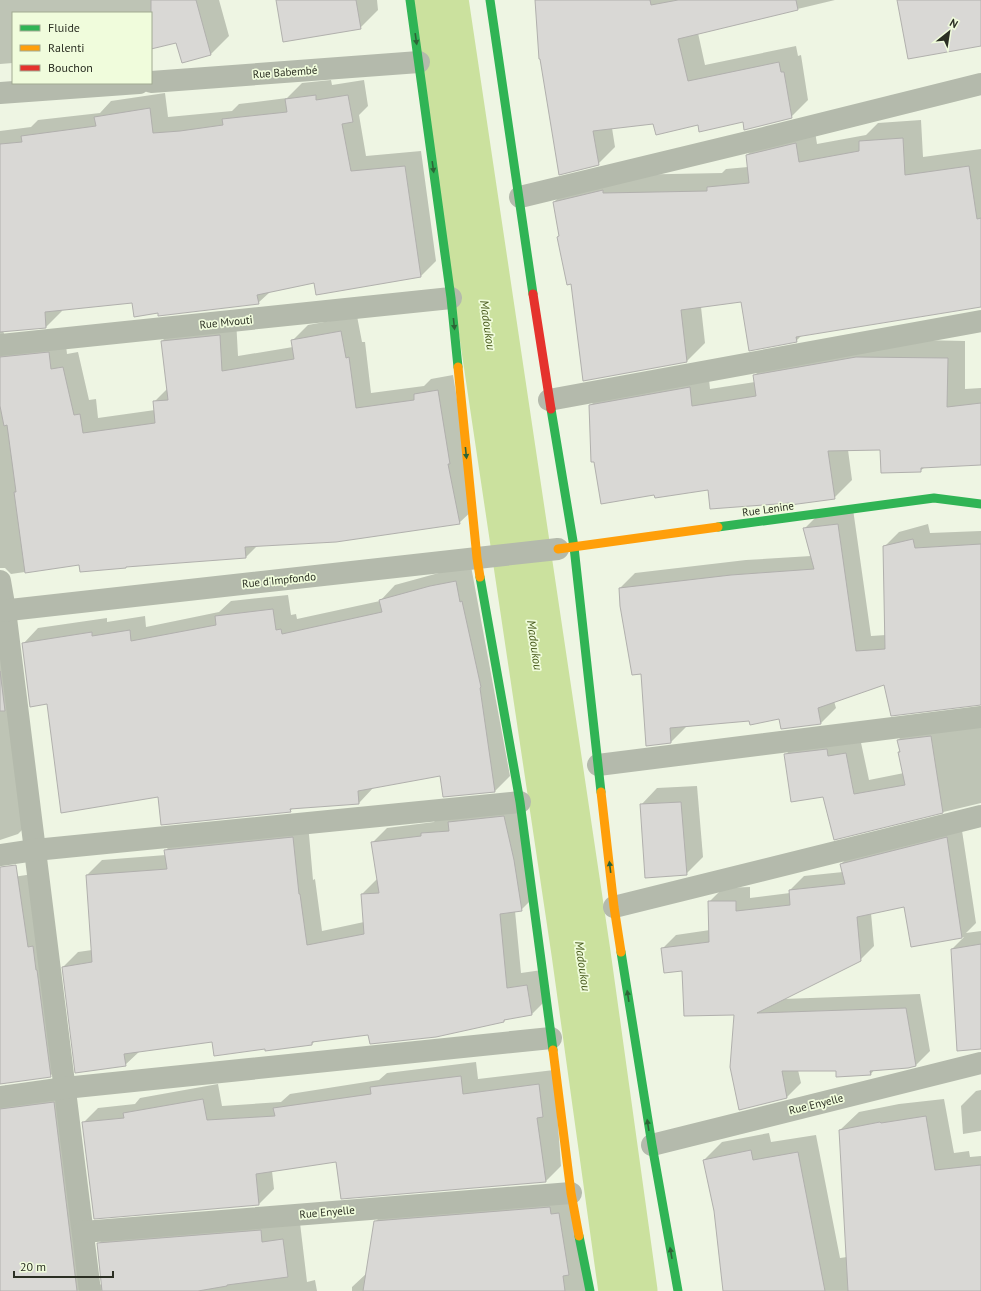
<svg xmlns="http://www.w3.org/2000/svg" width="981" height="1291" viewBox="0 0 981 1291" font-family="'PT Sans',sans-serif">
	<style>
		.shadow { fill: #0003 }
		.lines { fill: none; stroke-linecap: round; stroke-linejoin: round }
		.river { stroke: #cbe19e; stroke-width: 59 }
		.building { fill: #d9d8d5; stroke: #b1b0ad }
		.street { stroke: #b4baac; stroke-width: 22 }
		.fast { stroke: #30b455; stroke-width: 9 }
		.slow { stroke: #ff9f0a; stroke-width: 9 }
		.jam { stroke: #e5322d; stroke-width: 9 }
		.oneway { fill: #2d6437 }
		.labels { text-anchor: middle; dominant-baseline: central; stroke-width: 3.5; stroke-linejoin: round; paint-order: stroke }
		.street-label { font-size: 11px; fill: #2b2f23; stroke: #f0fcdc }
		.water-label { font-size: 12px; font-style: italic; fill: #485a1c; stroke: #f0fcdc }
	</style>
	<rect width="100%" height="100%" fill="#eef5e3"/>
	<g class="shadow">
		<path d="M0 0H221H219L229 36 211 54 177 42 151 48V13H13V63L0 64Z"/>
		<path d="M277 0H377L378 10 360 28Z"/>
		<path d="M536 0H835L698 33 705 65 796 46 798 56 801 55 808 100 791 117 698 124 654 123 612 128 615 147 598 164Z"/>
		<path d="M331 80 332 85 364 80 368 106 359 115 366 156 421 151 436 261 420 277 315 282 270 292 258 303 159 312 133 302 61 309 62 311 46 327 3 331 5 336 65 337 67 354 78 352 89 400 96 399 98 418 155 410 154 402 168 388 162 341 178 325 236 319 238 356 293 347 292 341 308 325 357 316 362 342H365L371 393 424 386 431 379 453 375 475 508 459 523 257 546 246 557 127 566 80 564 11 574 5 568H0V131L31 127 38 120 100 113 111 101 165 93 168 117 232 111 239 104 287 98 302 83Z"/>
		<path d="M921 120 923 157 981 149V306L802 335 796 341 742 301 701 307 705 343 687 361 572 283 560 236 554 202 572 184 621 175 722 173 726 169 748 167 747 155 766 137 814 125 817 144 866 135 878 123Z"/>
		<path d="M874 339 965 341V389L981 388V463L925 467 920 471 881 448 848 450 852 480 834 498 791 502 709 489 590 406 608 388 708 370 710 389 755 382 754 376 772 358Z"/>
		<path d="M853 509 871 636 886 635 884 547 899 532 928 524 930 533 981 531V704L885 683 834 701 836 708 821 723 780 717 686 726V727L671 742 647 745 642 672 620 588 635 573 746 560 811 556 804 529 819 514Z"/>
		<path d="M471 566 510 776 495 791 444 796 441 775 374 787 359 803 294 807 290 811 159 796 48 703 23 644 38 628 107 618V622L145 616 146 627 219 612 231 601 288 595 291 615 296 614 297 619 380 601 395 585 446 571Z"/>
		<path d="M0 630 32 820 18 834 0 840Z"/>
		<path d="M981 717V803L835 838 824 796 785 755 801 740 860 738 869 780 904 773 899 752 900 751 898 740 913 725Z"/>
		<path d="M697 786 703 857 686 874 641 805 657 788Z"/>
		<path d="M518 802 536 895 521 910 515 911 521 973 542 970 547 999 532 1014 506 1019 504 1021 369 1034 315 1041 312 1044 266 1047 213 1040 140 1051 125 1065 63 967 78 952 92 950 87 875 102 860 166 855V850L180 835 308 823 313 880 315 879 322 931 364 922 362 894 377 879H378L372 843 387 828 434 822 437 818Z"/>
		<path d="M961 824 976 923 966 933 981 931V1048L952 949 964 937 912 946 904 906 871 913 874 946 860 960 783 999 920 994 930 1051 916 1065 874 1070 871 1074 837 1070H798L801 1083 786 1098 735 1014 683 970 662 949 676 935 710 930 709 902 723 888 750 887V898L790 893V890L804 876 843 872 841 864 855 850Z"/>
		<path d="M33 874 65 1062 50 1076 0 1084V879Z"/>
		<path d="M476 1062 478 1079 554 1070 561 1166 546 1181 337 1161 272 1171 274 1189 259 1204 83 1123 98 1108 135 1104 140 1098 218 1084 222 1106 281 1102 290 1094 379 1080 387 1073Z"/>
		<path d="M6 1085 7 1088 71 1086 97 1281 103 1287 98 1244 115 1227 300 1223 307 1282 315 1280 317 1291H0V1090Z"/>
		<path d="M981 1090V1131L963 1134 961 1106 976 1091Z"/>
		<path d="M944 1099 954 1153 969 1151 970 1157 981 1156V1291H724L715 1211 704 1160 722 1142 769 1133 771 1142 816 1135 840 1258 847 1257 840 1130 859 1112 899 1104Z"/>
		<path d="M566 1191 592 1291H352V1287L367 1273 375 1222 392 1205Z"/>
	</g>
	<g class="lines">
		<path class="river" d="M439 0 581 953 628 1291"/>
	</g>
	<g class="building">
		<path d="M151 0H196L211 55 182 63 176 43 151 49Z"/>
		<path d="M276 0H356L361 29 283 42Z"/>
		<path d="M535 0H650L651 5 678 0H796L798 10 678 39 688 81 779 62 781 72H784L792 118 744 130 743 122 699 132 698 125 656 135 653 124 593 131 599 165 559 175 540 59H539Z"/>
		<path d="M897 0H981V46L908 59Z"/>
		<path d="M316 95V100L348 95 353 122 342 124 351 171 405 166 421 277 316 295 314 283 257 295 259 304 158 316V313L134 317 132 303 45 312 46 328 0 332V144L22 142 21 136 96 126 94 117 150 108 153 133 180 131 223 125 222 119 287 112 285 99Z"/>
		<path d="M903 138 905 175 969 166 977 219 981 218V307L796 337 797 342 749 351 741 302 681 310 687 362 583 381 571 284 567 285 557 237 559 236 553 202 603 190V193L707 191V187L749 183 746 155 796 143 799 162 859 151V141Z"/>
		<path d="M341 331 346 358 349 357 356 408 414 400V394L438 390 450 464H448L460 524 336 542 245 547 246 558 126 567V568L80 572 79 565 25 573 14 492H16L7 425 4 426 0 406V357L49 352 51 369 63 367 74 415 80 414 83 433 155 423 153 401 168 400 161 341 220 335 222 371 294 359 291 340Z"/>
		<path d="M856 357 948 358 947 407 981 403V465L921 468V472L881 473 880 450 828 451 835 499 790 505V503L710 509 708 490 655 498 654 495 601 504 594 462H591L589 405 690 387 692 406 756 396 753 375Z"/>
		<path d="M838 524 856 651 885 649 883 546 913 539 915 548 981 544V705L891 716 884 685 818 708 821 724 781 729 779 719 750 725 749 721 670 728 671 743 646 746 641 674 632 675 620 606 619 588 731 575 814 569 803 528Z"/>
		<path d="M456 581 460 602 462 601 481 687 480 688 495 792 443 797 440 776 358 791 359 804 290 809 291 812 161 825 158 797 61 813 47 704 30 707 22 643 92 632V636L130 630 131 641 216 625 215 616 273 609 276 630 281 629 282 634 382 612 379 600 430 586Z"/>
		<path d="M0 671 5 711H0Z"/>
		<path d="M931 736 943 813 834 840 823 797 791 802 784 754 827 749 828 756 846 753 854 794 905 785 898 752H900L897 740Z"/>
		<path d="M681 802 687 875 645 878 640 804Z"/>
		<path d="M504 816 514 860 522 911 500 914 507 988 527 985 532 1015 504 1020V1022L436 1037 370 1044 368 1035 312 1042V1045L265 1051V1049L214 1056 212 1042 124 1054 126 1066 75 1073 62 967 92 962 86 875 167 869 164 850 293 837 299 894H300L307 945 364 934 361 894 379 893 371 842 421 836V833L449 831 448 822Z"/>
		<path d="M947 837 962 938 911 947 904 907 857 917 861 961 757 1013 906 1008 916 1066 908 1068 870 1071 871 1075 836 1077V1071H782L787 1098 739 1110 730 1067 734 1015 684 1016 682 971 664 973 661 948 709 942 708 901H736V911L790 905 789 890 845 884 840 864Z"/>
		<path d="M16 865 28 947 33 946 36 970H37L51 1077 0 1084V867Z"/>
		<path d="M981 944V1049L957 1051 951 949Z"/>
		<path d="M461 1076 463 1094 539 1084 543 1117 537 1118 546 1182 341 1199 336 1162 256 1174 259 1205 94 1219 82 1122 124 1118 123 1113 203 1099 207 1120 275 1116 273 1108 371 1094 370 1087Z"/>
		<path d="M54 1102 77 1291H0V1109Z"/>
		<path d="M926 1116 935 1170 981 1165V1291H848L839 1130 880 1122 881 1123Z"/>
		<path d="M751 1150 753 1160 798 1152 825 1291H723L714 1211 703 1160Z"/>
		<path d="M550 1207 551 1214 559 1213 569 1275 563 1276 565 1291H363L374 1221Z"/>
		<path d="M261 1230 262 1242 283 1239 288 1277 227 1285V1286L198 1291H102L97 1243Z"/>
	</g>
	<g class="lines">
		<g class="street">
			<path d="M151 82 419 62"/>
			<path d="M0 93 139 83"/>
			<path d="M520 197 768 137 981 84"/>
			<path d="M0 345 451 298"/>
			<path d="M549 400 981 321"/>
			<path d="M0 581 5 610 90 1291"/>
			<path d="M0 611 558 549"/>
			<path d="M598 765 981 717"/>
			<path d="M0 855 35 850 520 802"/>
			<path d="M614 907 981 816"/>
			<path d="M0 1097 65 1088 551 1038"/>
			<path d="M652 1145 981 1063"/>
			<path d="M83 1232 571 1193"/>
		</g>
		<g class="fast">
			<path d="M410 0 451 298 458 367"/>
			<path d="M490 0 533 294"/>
			<path d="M551 409 574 547 601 792"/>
			<path d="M718 527 934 498 981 504"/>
			<path d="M480 577 520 802 553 1050"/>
			<path d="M621 952 652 1145 678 1291"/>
			<path d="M579 1236 590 1291"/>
		</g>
		<g class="slow">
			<path d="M458 367 477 558 480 577"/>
			<path d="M558 549 718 527"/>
			<path d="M601 792 614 907 621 952"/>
			<path d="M553 1050 571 1193 579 1236"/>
		</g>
		<path class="jam" d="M533 294 551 409"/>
	</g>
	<defs><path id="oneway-solid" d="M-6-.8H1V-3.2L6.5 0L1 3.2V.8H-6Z"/></defs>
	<g class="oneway">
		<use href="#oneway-solid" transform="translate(416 39) rotate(82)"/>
		<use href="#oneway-solid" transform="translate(433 167) rotate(82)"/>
		<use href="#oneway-solid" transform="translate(454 324) rotate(84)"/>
		<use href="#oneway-solid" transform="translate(466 453) rotate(84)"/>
		<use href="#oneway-solid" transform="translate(610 867) rotate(-97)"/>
		<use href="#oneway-solid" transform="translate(628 996) rotate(-99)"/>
		<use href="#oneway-solid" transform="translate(648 1125) rotate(-99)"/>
		<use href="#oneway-solid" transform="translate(671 1253) rotate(-100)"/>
	</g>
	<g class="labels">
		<g class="street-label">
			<text transform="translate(285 72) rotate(-4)">Rue Babembé</text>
			<text transform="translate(226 322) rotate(-6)">Rue Mvouti</text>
			<text transform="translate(768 509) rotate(-8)">Rue Lenine</text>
			<text transform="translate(279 580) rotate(-6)">Rue d'Impfondo</text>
			<text transform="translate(816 1104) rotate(-14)">Rue Enyelle</text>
			<text transform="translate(327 1212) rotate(-5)">Rue Enyelle</text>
		</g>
		<g class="water-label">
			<text transform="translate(488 325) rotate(82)">Madoukou</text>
			<text transform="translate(535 645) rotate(82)">Madoukou</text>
			<text transform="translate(583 966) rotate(82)">Madoukou</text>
		</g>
	</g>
	<rect x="12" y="12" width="140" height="72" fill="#f0fcdc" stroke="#a1aa92"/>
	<rect x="20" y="25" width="20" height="6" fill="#30b455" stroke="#a1aa92"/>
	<text x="48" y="32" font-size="12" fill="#2b2f23">Fluide</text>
	<rect x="20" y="45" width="20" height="6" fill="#ff9f0a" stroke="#a1aa92"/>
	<text x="48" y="52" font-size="12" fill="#2b2f23">Ralenti</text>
	<rect x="20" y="65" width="20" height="6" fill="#e5322d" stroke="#a1aa92"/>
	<text x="48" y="72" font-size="12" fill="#2b2f23">Bouchon</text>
	<g transform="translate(949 32) rotate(30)" stroke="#f0fcdc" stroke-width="3" paint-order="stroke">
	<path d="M0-3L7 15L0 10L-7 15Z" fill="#2b2f23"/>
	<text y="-6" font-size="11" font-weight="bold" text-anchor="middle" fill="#2b2f23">N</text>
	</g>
	<path d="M14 1271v6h99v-6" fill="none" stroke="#2b2f23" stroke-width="2"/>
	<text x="20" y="1271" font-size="12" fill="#2b2f23" stroke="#f0fcdc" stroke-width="3" paint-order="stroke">20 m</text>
</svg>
